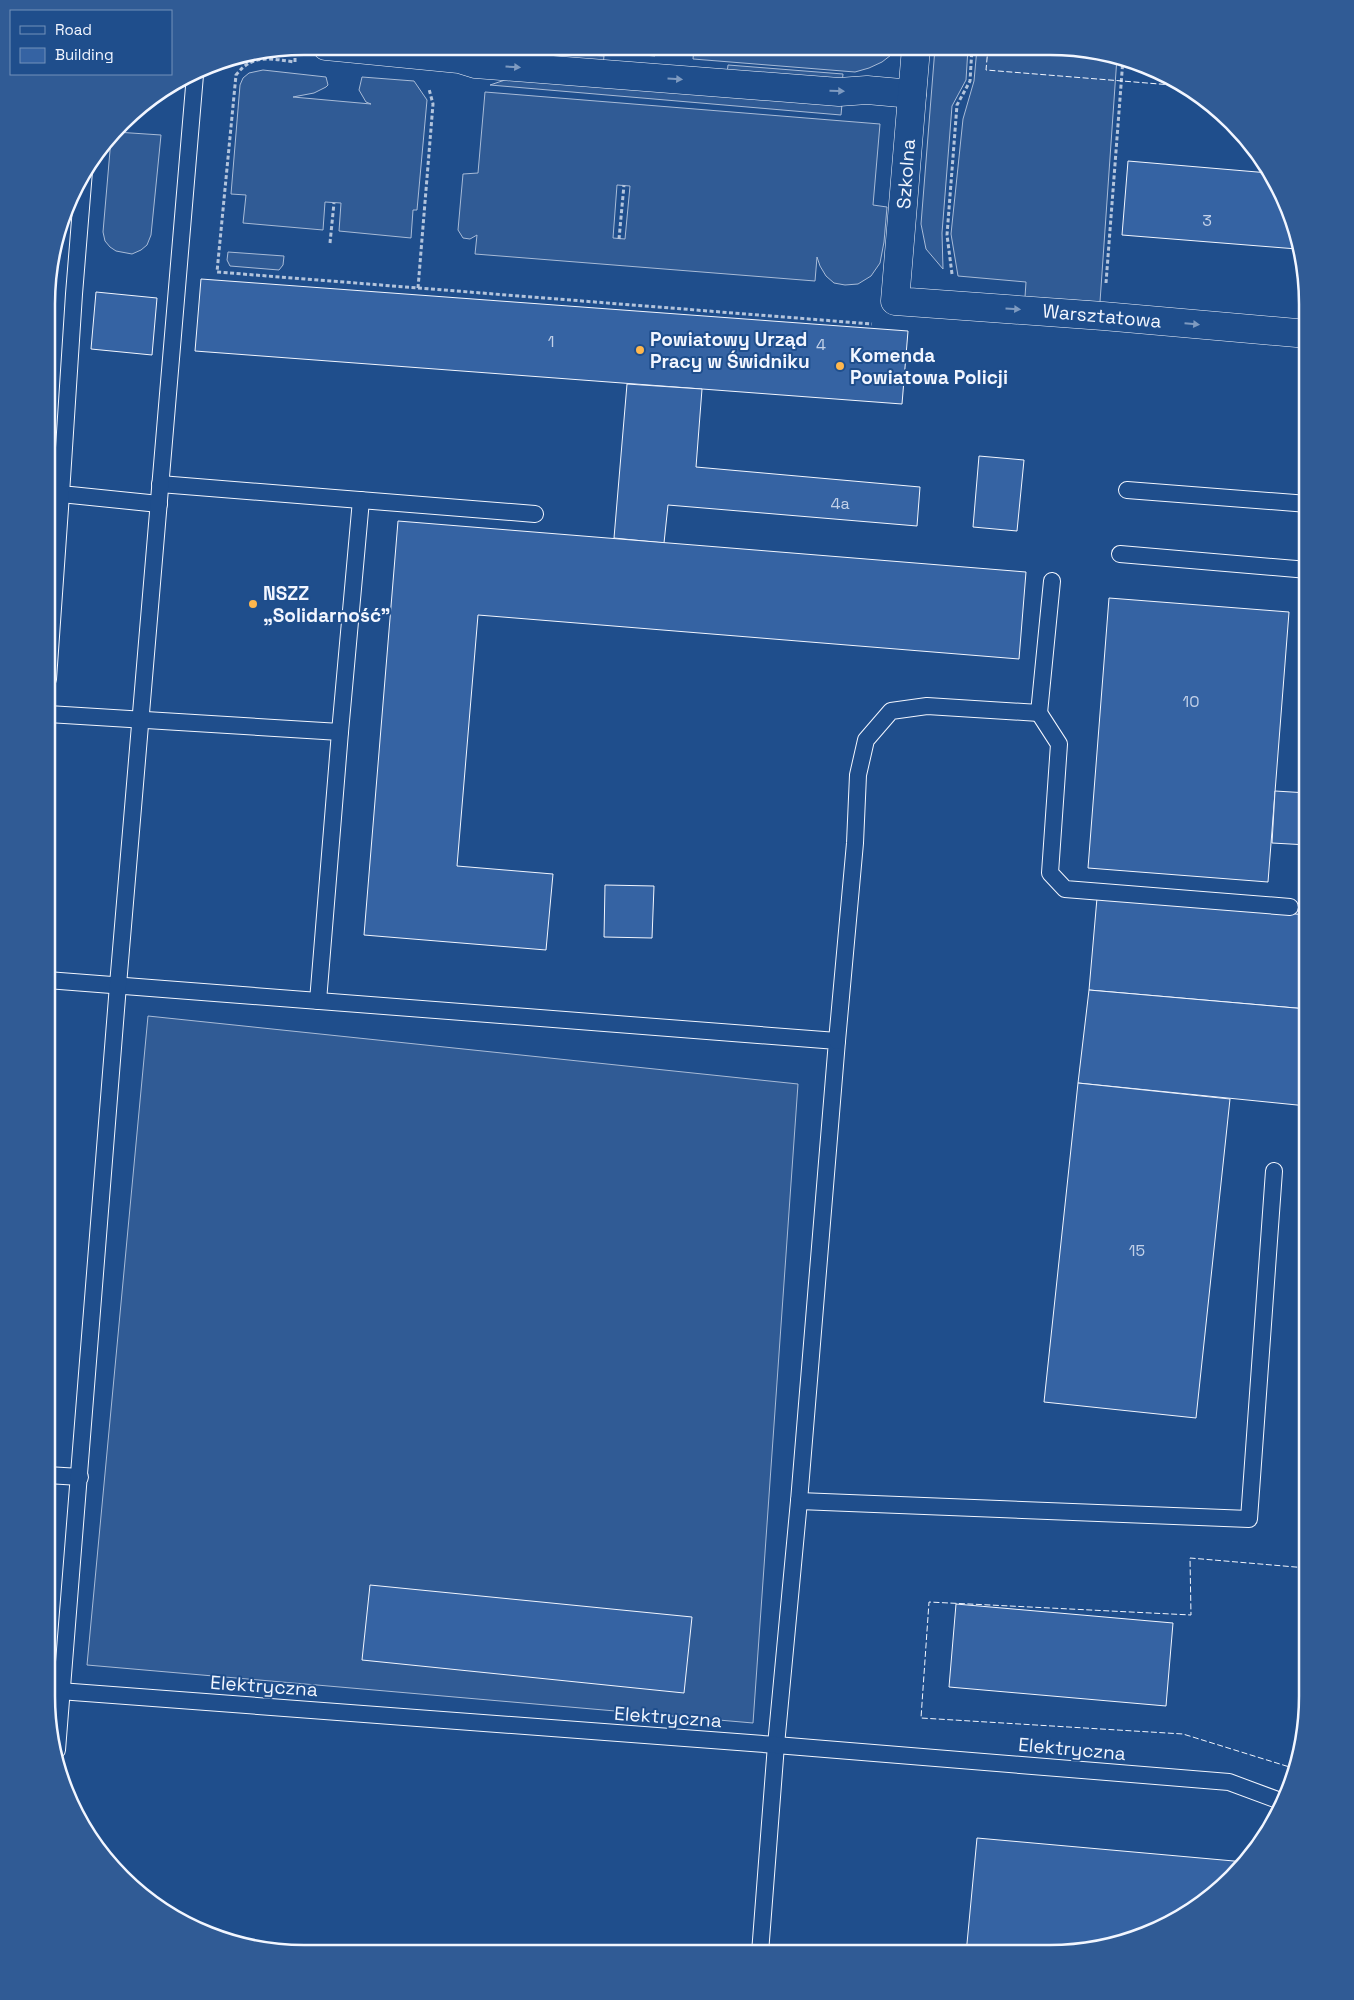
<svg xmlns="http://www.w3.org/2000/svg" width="1354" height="2000" viewBox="0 0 1354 2000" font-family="'Space Grotesk',sans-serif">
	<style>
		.built { fill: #305b95; stroke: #a8bbd7; fill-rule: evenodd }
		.building { fill: #3563a3; stroke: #f2f6ff }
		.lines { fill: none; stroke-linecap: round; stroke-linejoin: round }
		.service-casing { stroke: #f2f6ff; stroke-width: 18 }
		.minor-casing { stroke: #f2f6ff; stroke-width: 29 }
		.path { stroke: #b3c4dc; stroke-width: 3; stroke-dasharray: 4 2.5; stroke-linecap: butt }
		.service { stroke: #1f4e8c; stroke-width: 16 }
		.minor { stroke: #1f4e8c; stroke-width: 28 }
		.fence { stroke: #f2f6ff; stroke-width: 1; stroke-dasharray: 6 2.5; stroke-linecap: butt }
		.oneway { fill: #7e9ac0 }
		.poi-dot { fill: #ffb74d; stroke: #1f4e8c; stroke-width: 2 }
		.labels { text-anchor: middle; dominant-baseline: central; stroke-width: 4; stroke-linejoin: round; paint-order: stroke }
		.number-label { font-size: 16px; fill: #c3d1e8 }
		.street-label { font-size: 19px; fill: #f2f6ff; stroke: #1f4e8c }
		.poi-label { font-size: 19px; font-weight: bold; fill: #f2f6ff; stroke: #1f4e8c; text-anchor: start }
		.rim { fill: none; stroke: #f2f6ff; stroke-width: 2.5 }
	</style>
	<rect width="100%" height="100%" fill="#1f4e8c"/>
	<g class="built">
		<path d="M473 47 604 56 603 65 472 55Z"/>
		<path d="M551 47H664L655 56Z"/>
		<path d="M694 47 895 48 891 55 882 62 869 68 855 72 693 59Z"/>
		<path d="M935 48H968L966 80 952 106 942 233 943 269 926 249 921 224Z"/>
		<path d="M977 48H1084L1117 57 1100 302 1025 297 1026 282 958 276 951 234 963 119 974 81Z"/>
		<path d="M728 65 843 74 842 83 727 74Z"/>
		<path d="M263 70 326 77 328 85 326 87 314 93 293 97 371 104 366 102 359 90 362 77 414 81 427 100 417 210H413L411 238 339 231 341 203 325 202 323 230 243 223 246 195 231 194 240 85 243 78 249 73Z"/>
		<path d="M517 76 842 104 841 115 490 85Z"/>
		<path d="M485 92 880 124 873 205 887 207 884 242 880 263 871 276 858 284 845 285 834 283 826 276 820 266 817 257 815 281 475 254 477 235 470 239 463 238 458 230 463 174 478 173ZM617 185 630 186 625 239 613 238Z"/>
		<path d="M116 132 161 135 151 235 147 245 141 250 132 254 116 251 110 247 105 241 103 232 111 139Z"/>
		<path d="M228 252 284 256 283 265 279 270 230 266 227 260Z"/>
		<path d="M148 1016 798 1084 753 1723 87 1665Z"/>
	</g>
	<g class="building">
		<path d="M1128 161 1269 173 1288 205 1297 249 1122 235Z"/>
		<path d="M50 264H55L49 329 48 270Z"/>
		<path d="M201 279 908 331 902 404 195 351Z"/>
		<path d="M96 292 157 298 152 355 91 349Z"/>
		<path d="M627 384 702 389 696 467 920 487 917 526 668 505 664 543 614 538Z"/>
		<path d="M979 456 1024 460 1017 531 973 527Z"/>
		<path d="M398 521 1026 572 1019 659 478 615 457 866 553 874 546 950 364 935Z"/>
		<path d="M1109 598 1289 612 1268 882 1088 868Z"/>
		<path d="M1275 791 1308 793V845L1272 843Z"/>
		<path d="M605 885 654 886 652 938 604 937Z"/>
		<path d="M1097 898 1308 915 1307 1009 1089 990Z"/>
		<path d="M1089 990 1307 1009V1106L1078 1083Z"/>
		<path d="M1078 1083 1230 1099 1196 1418 1044 1402Z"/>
		<path d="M370 1585 692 1617 684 1693 362 1660Z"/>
		<path d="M956 1604 1173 1623 1166 1706 949 1687Z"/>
		<path d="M977 1838 1245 1862 1220 1890 1149 1934 1050 1954H966Z"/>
		<path d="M648 1949 693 1953H648Z"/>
	</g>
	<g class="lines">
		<defs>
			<g id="service">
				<path d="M84 171 74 294 61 494 159 504"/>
				<path d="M160 484 535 514"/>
				<path d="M1127 490 1308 504"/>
				<path d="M1120 554 1308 570"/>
				<path d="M48 679 61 494 48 493"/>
				<path d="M1039 713 1059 744 1050 873 1065 889 1290 907"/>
				<path d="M48 714 340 732 361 500"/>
				<path d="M47 980 837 1041 799 1501 776 1745 760 1953"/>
				<path d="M318 1001 340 732"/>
				<path d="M837 1041 855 843 858 775 866 740 891 711 927 706 1039 713 1052 581"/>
				<path d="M47 1475 80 1477"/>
				<path d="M799 1501 1249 1519 1274 1171"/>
				<path d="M46 1690 776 1745 1229 1782 1283 1802"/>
				<path d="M57 1750 118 985 195 75"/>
			</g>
			<g id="minor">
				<path d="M326 46 459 59 475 64 839 92 867 90 912 94"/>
				<path d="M916 48 895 301 1103 316 1308 334"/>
			</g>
		</defs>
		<use href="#service" class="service-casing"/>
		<use href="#minor" class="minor-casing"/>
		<g class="path">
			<path d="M295 58V62C271 59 253 53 236 75L217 272 872 324"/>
			<path d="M619 239 624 185"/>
			<path d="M330 243 334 203"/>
			<path d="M952 274 947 235 957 105 970 81 972 48"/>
			<path d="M1106 283 1123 59"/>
			<path d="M418 288 433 104 429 89"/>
		</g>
		<use href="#service" class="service"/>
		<use href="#minor" class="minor"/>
		<g class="fence">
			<path d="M988 48 986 70 1184 86"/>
			<path d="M1296 1769 1183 1734 921 1718 929 1602 1191 1615 1190 1558 1307 1568"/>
		</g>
	</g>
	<defs><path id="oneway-solid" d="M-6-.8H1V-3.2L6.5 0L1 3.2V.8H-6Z" transform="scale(1.25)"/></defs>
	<g class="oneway">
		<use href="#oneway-solid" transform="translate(513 67) rotate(4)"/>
		<use href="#oneway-solid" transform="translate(675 79) rotate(4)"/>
		<use href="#oneway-solid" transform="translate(837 91) rotate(1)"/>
		<use href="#oneway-solid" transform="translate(1013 309) rotate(4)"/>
		<use href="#oneway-solid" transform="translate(1192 324) rotate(5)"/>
	</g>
	<g class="poi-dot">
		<circle cx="640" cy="350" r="5"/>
		<circle cx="840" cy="366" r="5"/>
		<circle cx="253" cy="604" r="5"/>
	</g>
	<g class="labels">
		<g class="number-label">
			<text x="1207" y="220">3</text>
			<text x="551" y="341">1</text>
			<text x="821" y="344">4</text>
			<text x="840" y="503">4a</text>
			<text x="1191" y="701">10</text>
			<text x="1137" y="1250">15</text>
		</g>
		<g class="street-label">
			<text transform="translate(906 174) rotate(-86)">Szkolna</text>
			<text transform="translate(1102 316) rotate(5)">Warsztatowa</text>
			<text transform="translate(264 1686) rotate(4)">Elektryczna</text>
			<text transform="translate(668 1717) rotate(4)">Elektryczna</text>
			<text transform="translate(1072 1749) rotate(5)">Elektryczna</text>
		</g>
		<g class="poi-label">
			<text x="650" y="339">Powiatowy Urząd<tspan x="650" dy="22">Pracy w Świdniku</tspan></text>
			<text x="850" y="355">Komenda<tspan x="850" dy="22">Powiatowa Policji</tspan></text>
			<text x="263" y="593">NSZZ<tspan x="263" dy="22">„Solidarność”</tspan></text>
		</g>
	</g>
	<path d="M0 0H1354V2000H0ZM304 55H1050A249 249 0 0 1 1299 304V1696A249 249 0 0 1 1050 1945H304A249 249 0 0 1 55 1696V304A249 249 0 0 1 304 55Z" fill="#305b95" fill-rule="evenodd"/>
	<path class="rim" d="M304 55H1050A249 249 0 0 1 1299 304V1696A249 249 0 0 1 1050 1945H304A249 249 0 0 1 55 1696V304A249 249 0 0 1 304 55Z"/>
	<rect x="10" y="10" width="162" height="65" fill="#1f4e8c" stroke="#7391ba"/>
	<rect x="20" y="26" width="25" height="8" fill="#1f4e8c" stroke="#7391ba"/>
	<text x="55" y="35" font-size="15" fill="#f2f6ff">Road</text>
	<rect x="20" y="48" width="25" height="15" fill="#3563a3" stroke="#7391ba"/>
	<text x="55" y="60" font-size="15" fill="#f2f6ff">Building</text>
</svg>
